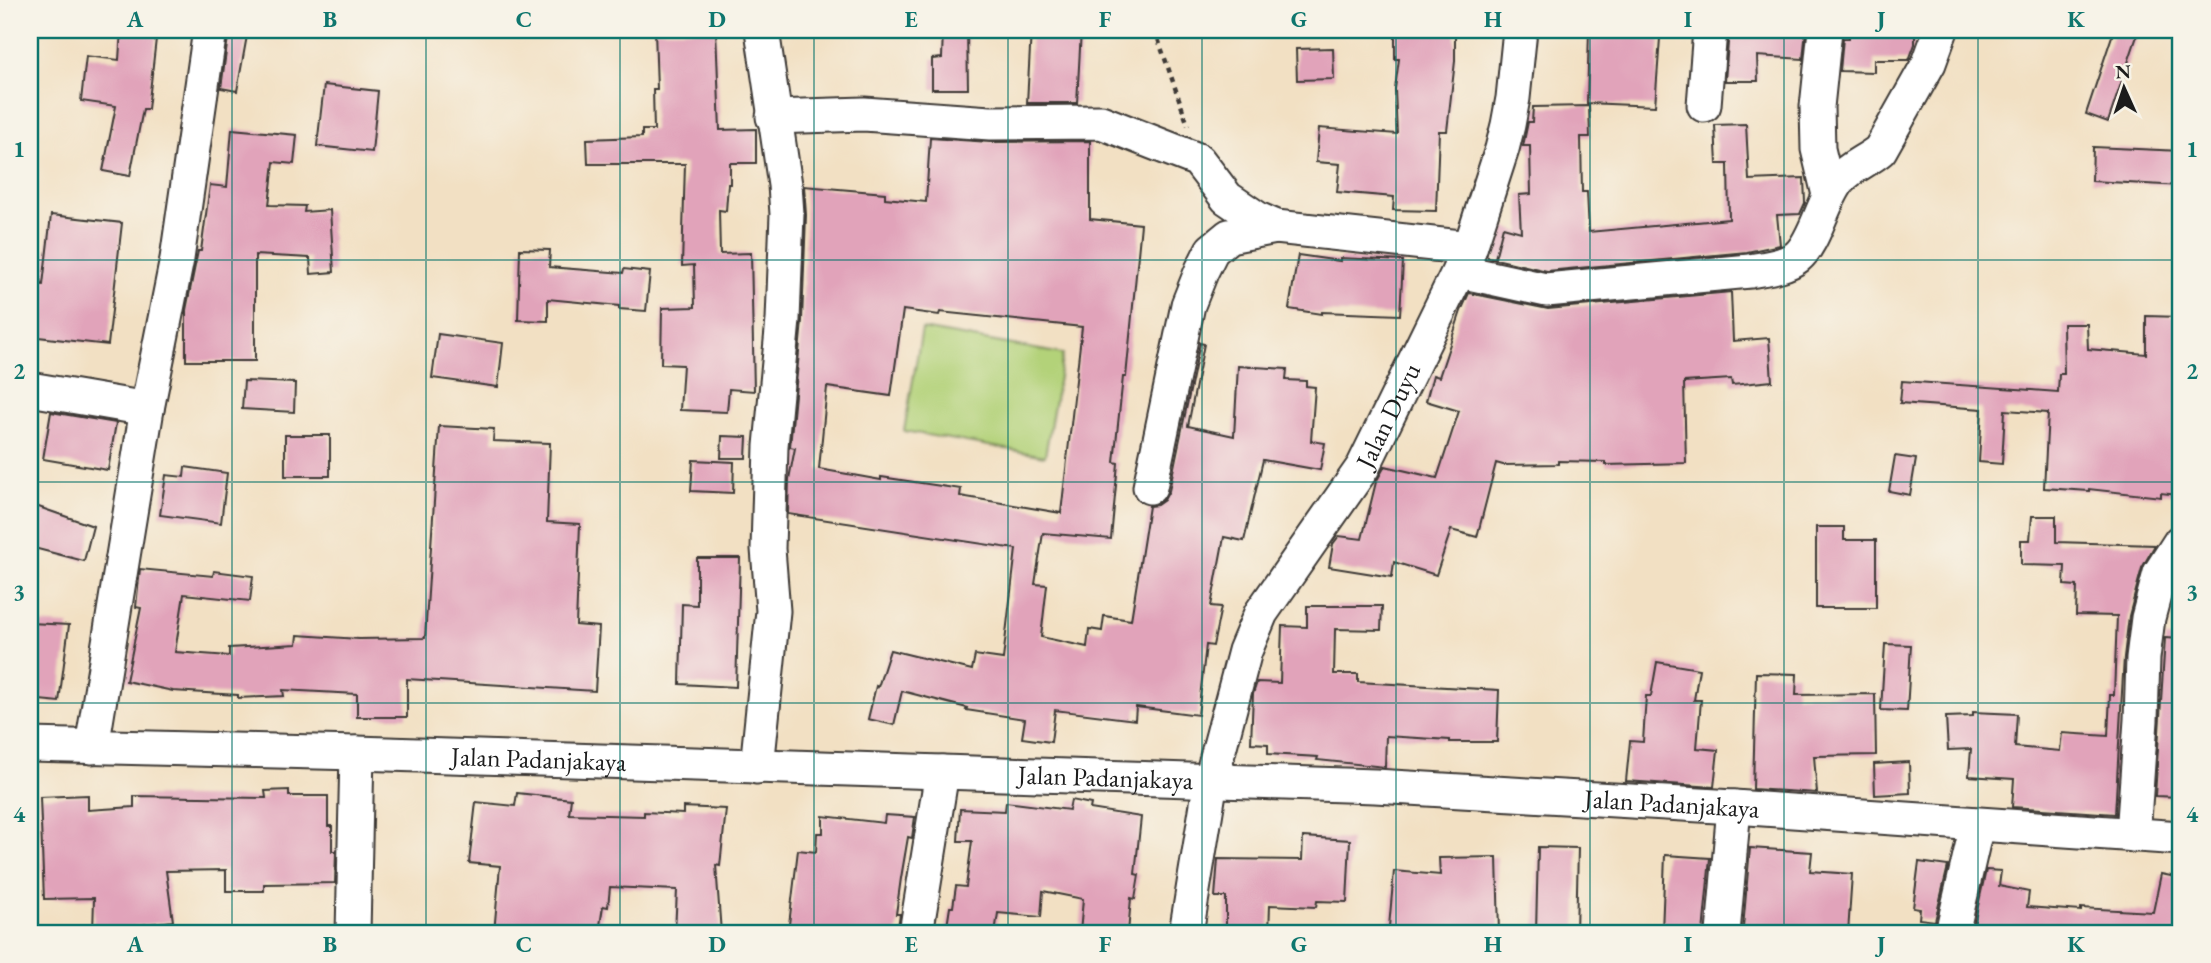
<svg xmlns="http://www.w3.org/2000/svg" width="2211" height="963" viewBox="0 0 2211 963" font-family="'EB Garamond',serif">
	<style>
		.green { fill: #b3d279; stroke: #68774a; stroke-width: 2 }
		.building { fill: #e1a3ba; fill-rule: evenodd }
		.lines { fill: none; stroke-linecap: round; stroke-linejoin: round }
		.minor-casing { stroke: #3c3935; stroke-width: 37 }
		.path { stroke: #3c3935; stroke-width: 4.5; stroke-dasharray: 5 5; stroke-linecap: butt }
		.minor { stroke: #fff; stroke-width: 33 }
		.grid { fill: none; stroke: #0f766e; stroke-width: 2; stroke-opacity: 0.55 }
		.labels { text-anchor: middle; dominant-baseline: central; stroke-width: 7; stroke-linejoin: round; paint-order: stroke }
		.street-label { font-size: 26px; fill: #1c1c1c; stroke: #f7f3e8 }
		.neatline { fill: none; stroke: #0f766e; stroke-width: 2.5 }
		.grid-label { font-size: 23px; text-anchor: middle; font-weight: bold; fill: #0f766e }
	</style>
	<rect width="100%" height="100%" fill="#f7f3e8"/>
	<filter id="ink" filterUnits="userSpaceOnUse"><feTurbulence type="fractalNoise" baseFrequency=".0143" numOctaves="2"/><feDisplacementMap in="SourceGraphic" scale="14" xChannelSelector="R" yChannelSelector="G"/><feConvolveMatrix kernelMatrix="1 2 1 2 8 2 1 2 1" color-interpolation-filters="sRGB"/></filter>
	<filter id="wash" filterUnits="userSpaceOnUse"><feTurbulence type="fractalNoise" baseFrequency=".00686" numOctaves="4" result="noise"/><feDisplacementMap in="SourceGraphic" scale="28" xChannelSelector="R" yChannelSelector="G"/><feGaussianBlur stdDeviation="1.57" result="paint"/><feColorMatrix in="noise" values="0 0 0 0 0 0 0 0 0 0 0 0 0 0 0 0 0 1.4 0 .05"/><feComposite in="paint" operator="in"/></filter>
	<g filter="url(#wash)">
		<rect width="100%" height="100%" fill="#f2e0c3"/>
		<path class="green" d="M922 329 1063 354 1045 456 904 431Z"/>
		<g id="blocks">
			<g class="building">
				<path d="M121 30H157L148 109H143L130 176 103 171 116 106 81 101 86 56 119 60Z"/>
				<path d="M229 30H248L237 91 221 88Z"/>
				<path d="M655 30H716L720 130 756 129V163H730V184H728L726 211 719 210 720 254 751 253 754 391 729 389 727 412 680 410 683 365 661 364 662 308 695 307 694 265 682 266 685 164H588L587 139 642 137V130H654L653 89H657Z"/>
				<path d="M943 30H967L968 89H932V59L942 58Z"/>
				<path d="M1031 30H1081L1077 103H1027Z"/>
				<path d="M1395 30H1455V61L1447 131H1439L1436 211 1393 210 1394 197 1337 192 1340 164 1316 162 1319 128 1397 134 1395 89 1399 59H1395Z"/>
				<path d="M1589 30H1624V36L1660 38 1655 106 1587 103Z"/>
				<path d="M1729 30H1806L1803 59 1757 56 1758 81H1725Z"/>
				<path d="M1849 30H1915V44L1909 60H1874V72L1840 71 1843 38H1849Z"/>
				<path d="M2114 30H2139L2108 122 2086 114Z"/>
				<path d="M1333 48 1334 79 1297 80 1296 49Z"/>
				<path d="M324 85 378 91 372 152 317 146Z"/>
				<path d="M1589 106 1590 137H1581L1582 192H1587L1589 232 1729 219 1728 164H1717L1715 125 1746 124 1749 180 1804 178 1805 203 1800 214 1777 215 1780 245 1747 252 1547 271 1487 257 1495 258 1503 227 1521 232 1519 195 1531 194 1530 146H1523L1528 122H1532L1533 107Z"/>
				<path d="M232 129 297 135 294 164 274 162 269 205 305 206 304 212 330 210 334 272 311 274 310 258 255 255V361H186V310L198 251H201L210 185 227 187Z"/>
				<path d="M930 138 990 142 1090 141V219L1141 224 1126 377H1123L1114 462 1118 463 1111 539 1043 533 1035 584 1047 585 1041 637 1087 647 1089 629 1102 631 1104 616 1131 620 1149 506 1157 505 1164 500 1169 491 1200 343 1204 344 1188 426 1234 436 1238 366 1287 369 1286 380 1306 381V386L1315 387 1311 441 1325 443 1320 470 1263 460 1244 541 1224 537 1211 606 1221 607 1213 646 1206 645 1198 715 1136 707 1135 720 1055 710 1051 742 1022 738 1025 719 966 710 967 708 902 691 894 725 868 719 876 686 878 687 890 650 972 670 975 655 1003 659 1016 549 788 514 789 479 795 448 790 447 802 321 806 215 804 186 885 193V198L926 202ZM903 310 939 315 940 312 1082 327 1061 513 960 496 961 489 881 477V480L819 469 827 387 891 396Z"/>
				<path d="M2093 147 2181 151V186L2092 181Z"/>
				<path d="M51 215 122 223 108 345 30 336 35 284 43 285Z"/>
				<path d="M520 249 550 250 549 267 623 273 624 269 650 272 646 311 619 309V306L548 299V321L518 320Z"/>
				<path d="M1298 255 1340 261V258L1403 261 1400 315 1322 312V314L1289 309Z"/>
				<path d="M1731 292 1733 341 1769 338 1772 381 1732 385 1731 379 1684 382 1686 463 1606 465V462L1558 461V464L1503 465 1496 463 1477 537 1451 530 1436 575 1394 562 1392 577 1329 567 1333 544 1339 536 1362 539 1376 482 1385 466 1437 478 1459 411 1426 401 1433 375 1439 377 1461 311 1469 293 1548 309Z"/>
				<path d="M2146 316 2181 317V464L2178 495 2161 493V497L2089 489V491L2044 488 2048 413 2005 410 2002 464 1979 462 1982 409 1900 403 1902 381 2058 392 2059 374H2064L2063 324H2087L2088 349 2146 354Z"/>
				<path d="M438 334 503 343 498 387 432 378Z"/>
				<path d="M244 381 295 383 294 412 242 409Z"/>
				<path d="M51 412 116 423 108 470 43 459Z"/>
				<path d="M439 426 494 429 493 441 550 443 547 522 580 524 576 625 599 627 595 691 407 679V717H357V694L283 690 284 696 238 698V695L173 691 126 681 141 608 136 607 140 569 213 576 214 571 253 576 250 601 184 594 175 652 229 656V648L297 644 298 635 359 639 425 638Z"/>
				<rect x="285" y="435" width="45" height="41"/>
				<path d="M722 436 747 437 746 458H721Z"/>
				<path d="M1895 456 1916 459 1910 495 1889 491Z"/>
				<path d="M693 460 734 462 733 493 691 491Z"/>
				<path d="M185 467 227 473 221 523 160 515 166 475 184 477Z"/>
				<path d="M30 504 93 526 84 561 30 547Z"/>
				<path d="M2032 516H2056V542L2155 545 2142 568 2129 616 2124 657 2115 814 2012 807 2014 779 1969 776 1971 749 1948 750 1946 717 1973 716V712L2017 714 2015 747 2060 751 2062 733 2108 736 2110 695H2114L2117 616 2076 615 2077 586 2064 585 2065 566 2021 565V540H2030Z"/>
				<path d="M1816 527H1844V540H1876V608H1816Z"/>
				<path d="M697 558H740L736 687 680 684 682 604 697 605Z"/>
				<path d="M1307 606H1382L1381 630 1335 629 1334 674H1358V682L1499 690 1497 742H1450V740L1386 736 1385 767 1317 760 1318 757 1268 754V744L1251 743 1253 694 1257 682 1280 683 1282 626 1307 627Z"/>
				<path d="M30 623 69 625 59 702 30 699Z"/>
				<path d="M2165 638 2181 639V797L2155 796Z"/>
				<path d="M1885 644 1911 645 1907 711 1881 710Z"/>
				<path d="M1657 662 1699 669 1694 700H1701L1697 748 1718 750 1714 787 1626 781 1630 741 1643 742 1646 696H1651Z"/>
				<path d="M1756 673 1797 674 1796 695 1875 694 1876 755 1814 756 1817 793 1753 789Z"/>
				<path d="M1909 762 1910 793 1875 795 1874 764Z"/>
				<path d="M289 790V796H328V826H332V851H336L335 883 264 884V891H226V870L166 871 173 921 120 928V933H93L94 898 44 899 40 797 88 795V810L134 807V796L266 798 265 791Z"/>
				<path d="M517 793 571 799 569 814 644 816V812L683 814V807L726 809 720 866 716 865 721 933H675L677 890 610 887 608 907 603 906 599 932 575 928V933H494L500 866 469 863 476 802 515 806Z"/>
				<path d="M1071 800 1091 804 1090 809 1141 817 1135 874 1139 875 1135 899 1131 898 1128 933H1080L1083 899 1043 891 1041 917 998 913 995 933H946L950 907H953L956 886 966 887 972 841H958L960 809 1005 811 1006 802 1069 810Z"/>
				<path d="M885 815 915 817 912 838 908 837 901 878 896 914H900L897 933H788L798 850 816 852 817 833H823V816L884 823Z"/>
				<path d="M1303 837 1350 840 1347 902 1317 901 1316 907 1270 905 1269 933H1226V897H1215L1218 859 1302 860Z"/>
				<path d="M1538 847 1578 848 1576 933H1536Z"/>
				<path d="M1750 848 1812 852 1810 871 1852 874 1848 933 1743 928Z"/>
				<path d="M1665 855 1710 858 1703 933H1662Z"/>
				<path d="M1497 857 1499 933H1432V930L1389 927 1394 871 1440 875 1439 858Z"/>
				<path d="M1919 862 1948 866 1935 921 1919 919 1920 909 1913 908Z"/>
				<path d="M1986 870 2001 871 1999 886 2029 892 2027 907 2081 911V908L2153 912 2161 874 2181 878V933H2064L2065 931 2022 929 2021 933H1972Z"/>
			</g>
		</g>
	</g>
	<g filter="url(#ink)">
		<use href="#blocks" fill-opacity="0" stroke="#3c3935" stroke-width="2"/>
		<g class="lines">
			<defs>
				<g id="minor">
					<path d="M1825 30 1817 107 1818 149 1829 195"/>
					<path d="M1704 105 1710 30"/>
					<path d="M773 117 864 114 990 123 1101 122 1198 160 1227 198 1258 219 1276 227 1470 248"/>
					<path d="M1459 271 1546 290 1750 271C1765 268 1784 267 1797 257 1815 243 1823 199 1840 179 1851 166 1867 161 1880 150L1929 63 1941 30"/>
					<path d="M30 389 147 409"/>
					<path d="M1150 487 1188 305 1202 270 1212 250 1229 236 1276 227"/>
					<path id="s1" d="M30 745 357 753 1375 786 1734 807 2181 838"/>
					<path d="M92 747 147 409 177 259 210 30"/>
					<path d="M757 767 773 611 768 549 771 446 783 320 787 214 785 185 762 30"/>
					<path d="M2133 835 2141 720 2143 658 2148 618 2160 573 2180 542"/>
					<path d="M353 933 357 753"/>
					<path d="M916 933 942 772"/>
					<path id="s2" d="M1186 933 1211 780 1245 651 1261 613 1363 467 1470 248 1502 149 1508 125 1513 98 1520 30"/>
					<path d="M1723 933 1734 807"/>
					<path d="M1952 933 1977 825"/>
				</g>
			</defs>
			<use href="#minor" class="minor-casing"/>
			<path class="path" d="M1155 30 1188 125"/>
			<use href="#minor" class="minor"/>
		</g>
	</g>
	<path class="grid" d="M232 30V933M426 30V933M620 30V933M814 30V933M1008 30V933M1202 30V933M1396 30V933M1590 30V933M1784 30V933M1978 30V933M30 260H2181M30 482H2181M30 703H2181"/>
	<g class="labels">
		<g class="street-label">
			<text stroke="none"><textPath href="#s2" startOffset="565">Jalan Duyu</textPath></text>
			<text stroke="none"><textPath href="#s1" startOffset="509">Jalan Padanjakaya</textPath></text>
			<text stroke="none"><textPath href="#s1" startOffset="1076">Jalan Padanjakaya</textPath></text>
			<text stroke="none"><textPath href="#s1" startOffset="1643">Jalan Padanjakaya</textPath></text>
		</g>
	</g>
	<rect width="2211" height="963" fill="none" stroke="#f7f3e8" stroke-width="77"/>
	<g transform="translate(2124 88) rotate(357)" stroke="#f7f3e8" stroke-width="5" paint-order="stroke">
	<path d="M0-5L12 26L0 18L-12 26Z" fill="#1c1c1c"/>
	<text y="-10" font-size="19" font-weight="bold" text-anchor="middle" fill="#1c1c1c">N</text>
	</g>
	<rect x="38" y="38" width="2134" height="887" class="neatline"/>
	<g class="grid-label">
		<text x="135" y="27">A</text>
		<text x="330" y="27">B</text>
		<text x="524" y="27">C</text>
		<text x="717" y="27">D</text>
		<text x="911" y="27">E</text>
		<text x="1105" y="27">F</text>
		<text x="1299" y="27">G</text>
		<text x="1493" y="27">H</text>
		<text x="1688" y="27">I</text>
		<text x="1881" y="27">J</text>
		<text x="2076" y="27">K</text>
		<text x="19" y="157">1</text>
		<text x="2192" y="157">1</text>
		<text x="19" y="379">2</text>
		<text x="2192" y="379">2</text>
		<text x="19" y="600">3</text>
		<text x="2192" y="600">3</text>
		<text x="19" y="822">4</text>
		<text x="2192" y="822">4</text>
		<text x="135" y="952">A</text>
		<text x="330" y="952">B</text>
		<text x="524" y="952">C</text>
		<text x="717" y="952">D</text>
		<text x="911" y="952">E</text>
		<text x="1105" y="952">F</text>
		<text x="1299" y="952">G</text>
		<text x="1493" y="952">H</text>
		<text x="1688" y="952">I</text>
		<text x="1881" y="952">J</text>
		<text x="2076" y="952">K</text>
	</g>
</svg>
